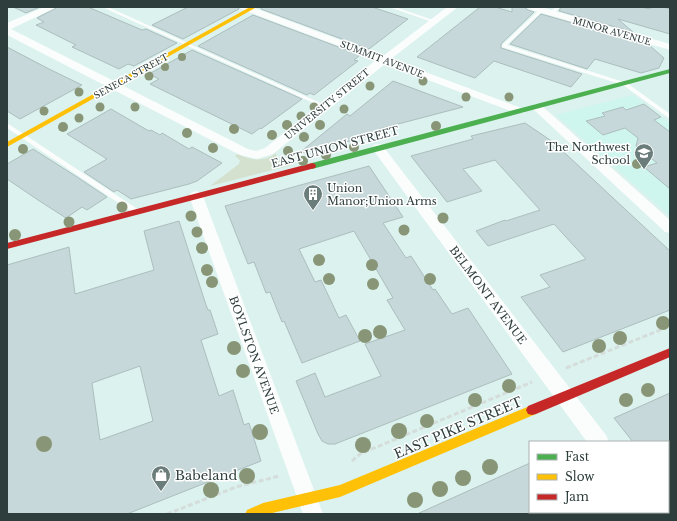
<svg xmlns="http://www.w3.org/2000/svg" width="677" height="521" viewBox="0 0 677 521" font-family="'Libre Baskerville',serif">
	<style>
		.built { fill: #cef5ee }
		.green { fill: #d4e1ce }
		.building { fill: #c6d8d9; stroke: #acbebe; fill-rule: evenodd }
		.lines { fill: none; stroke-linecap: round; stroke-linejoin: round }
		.path { stroke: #d5dddb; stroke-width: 3; stroke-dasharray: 5 2.5; stroke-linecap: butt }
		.lane { fill: #fafdfc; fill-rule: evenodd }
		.street { fill: #fafdfc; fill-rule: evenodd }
		.fast { fill: #4caf50; fill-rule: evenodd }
		.slow { fill: #ffc107; fill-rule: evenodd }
		.jam { fill: #c62828; fill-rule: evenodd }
		.tree { fill: #889677 }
		.labels { text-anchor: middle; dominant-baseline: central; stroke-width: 3; stroke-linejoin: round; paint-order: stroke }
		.far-street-label { font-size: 9px; fill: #2e3e3c; stroke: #fff }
		.street-label { font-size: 11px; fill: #2e3e3c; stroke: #fff }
		.poi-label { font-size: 11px; fill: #2e3e3c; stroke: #fff; text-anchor: end }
		.near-street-label { font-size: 13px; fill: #2e3e3c; stroke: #fff }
		.near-poi-label { font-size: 13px; fill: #2e3e3c; stroke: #fff; text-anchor: start }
	</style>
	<rect width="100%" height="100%" fill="#dbf2ee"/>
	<path class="built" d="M633 95 670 123V216L556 115Z"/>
	<path class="green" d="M276 153C277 162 284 163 292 165L210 186 239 164 240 160 235 156 238 154C252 161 264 162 276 153Z"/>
	<g class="building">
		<path d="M13 7H40L26 13Z"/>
		<path d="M58 7H88L142 30 146 29 177 43 134 66 128 64 119 69 72 47 76 45 36 25 44 22 37 18Z"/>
		<path d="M188 7H238L239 9 183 39 152 25Z"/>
		<path d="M261 7H372L408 19 369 49 261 9Z"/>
		<path d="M480 7H495L512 12V7H524L528 10 534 12 501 44V48L582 74 571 87 494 61 475 78 417 57Z"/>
		<path d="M561 7H641L650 9 652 7H663L670 9V34L618 19 633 32 559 11Z"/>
		<path d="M541 14 649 45 664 58 659 68 641 73 595 59 587 69 510 44Z"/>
		<path d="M253 15 360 55 354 60 358 61 314 95 310 93 307 95 198 46Z"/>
		<path d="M7 47 49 69 82 85 20 119 7 111Z"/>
		<path d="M192 50 302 99 261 129 260 128 252 134 150 84 159 79 149 74Z"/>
		<path d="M393 81 463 107 379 129 385 132 298 154 347 114 350 116Z"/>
		<path d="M644 104 661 117 654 120 670 132V189L644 167 657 163 636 146 638 138 625 128 603 135 586 121 605 116 602 113 623 107 626 110Z"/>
		<path d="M111 109 149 131 151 130 160 135 162 133 189 149 192 147 222 163 197 181 189 184 131 199 117 190 114 192 84 172 107 159 67 134Z"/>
		<path d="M525 123 553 142 670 251V310L563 352 521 297 550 287 540 275 586 259 554 224 488 246 476 231 505 220 506 221 540 210 495 160 463 169 482 191 447 202 411 156 473 139 471 136Z"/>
		<path d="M33 149 77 177 107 197 87 210 82 207 66 218 38 200 7 179V164Z"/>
		<path d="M369 166 403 217 383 223 406 258 411 256 433 290 435 289 452 314 468 308 512 374 335 444H328L322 441 318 434 296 381 315 373 325 397 381 376 365 344 405 330 387 300 393 298 354 231 299 249 315 282 321 280 339 318 346 315 360 341 302 363 284 321 282 322 270 292 266 293 254 262 248 264 225 206Z"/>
		<path d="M179 221 206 305 208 310H210L218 334 201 340 219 396 233 390 244 425 249 423 261 461 127 514H7V265L69 247 75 294 154 270 144 231ZM140 366 153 421 100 440 92 383Z"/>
		<path d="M670 393V442H633L614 418Z"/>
		<path d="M530 463V514H417Z"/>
	</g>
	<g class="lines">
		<g class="path">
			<path d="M566 368 670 326"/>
			<path d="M352 461 360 454 532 382"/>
			<path d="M167 514 236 487 279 476"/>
		</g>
		<g class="lane">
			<path d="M102 7H108L327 106 324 108 322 107Z"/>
			<path d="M389 7H395L436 21 432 22Z"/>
			<path d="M556 7H560L554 14H550V12Z"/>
			<path d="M540 9 544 10 507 45 627 83 670 114V119L623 85 502 47V45Z"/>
			<path d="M7 123 139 210 140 212 139 214H135L7 128Z"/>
		</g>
		<g class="street">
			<path d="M44 7H57L11 29 248 149 256 151 265 148 376 60 241 9 239 7H252L383 56 447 7H458L391 59 524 109 526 111 524 113H516L385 64 273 154 257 159 240 155 7 35V23Z"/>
			<path d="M526 7H541L670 44V50L528 9Z"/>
			<path d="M537 104 541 105 670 220V233L665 232 533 109 531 107 533 105Z"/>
			<path d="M378 144 382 145 606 435 609 442H587L374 151 372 148 374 145Z"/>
			<path d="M196 191 201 193 203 196 323 514H303L189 196 191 193Z"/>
			<rect x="641" y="512" width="22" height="2"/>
		</g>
		<path class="fast" d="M670 69V73L312 169 308 166 312 163Z"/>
		<g class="slow">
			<path d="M250 7H257L7 147V142Z"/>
			<path d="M532 405 536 406 538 410 536 414 340 497 268 514H245L247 510 263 503 340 485Z"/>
		</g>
		<g class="jam">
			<path d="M312 163 315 164 316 166 315 168 7 249V243Z"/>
			<path d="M670 348V357L536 414 532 415 528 414 526 410 528 406Z"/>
		</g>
	</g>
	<g class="tree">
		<circle cx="182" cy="57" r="4"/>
		<circle cx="165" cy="67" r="4"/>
		<circle cx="149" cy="76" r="4.5"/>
		<circle cx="423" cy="81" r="4.5"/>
		<circle cx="370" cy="86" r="4.5"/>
		<circle cx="79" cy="92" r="4.5"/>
		<circle cx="466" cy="97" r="4.5"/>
		<circle cx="509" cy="97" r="4.5"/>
		<circle cx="100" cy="107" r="4.5"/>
		<circle cx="135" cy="107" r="4.5"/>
		<circle cx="314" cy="107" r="4.5"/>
		<circle cx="344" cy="109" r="4.5"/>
		<circle cx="44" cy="111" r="4.5"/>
		<circle cx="301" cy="116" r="4.5"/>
		<circle cx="79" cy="118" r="4.5"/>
		<circle cx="287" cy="125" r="5"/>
		<circle cx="320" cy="125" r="5"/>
		<circle cx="436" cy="126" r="5"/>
		<circle cx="63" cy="127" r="5"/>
		<circle cx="234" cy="129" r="5"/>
		<circle cx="187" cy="133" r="5"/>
		<circle cx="272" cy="135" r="5"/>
		<circle cx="304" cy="137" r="5"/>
		<circle cx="354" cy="147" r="5"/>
		<circle cx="213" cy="148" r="5"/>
		<circle cx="23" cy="149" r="5"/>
		<circle cx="288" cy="151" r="5"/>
		<circle cx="326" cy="155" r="5"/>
		<circle cx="303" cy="161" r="5"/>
		<circle cx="637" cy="164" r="5"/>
		<circle cx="122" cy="207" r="5.5"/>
		<circle cx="191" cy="216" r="5.5"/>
		<circle cx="443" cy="218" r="5.5"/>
		<circle cx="69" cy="222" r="5.5"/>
		<circle cx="404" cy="230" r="5.5"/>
		<circle cx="197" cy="232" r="5.5"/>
		<circle cx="15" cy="235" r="6"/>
		<circle cx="202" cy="248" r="6"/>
		<circle cx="319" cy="260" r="6"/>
		<circle cx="372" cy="265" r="6"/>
		<circle cx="207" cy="270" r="6"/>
		<circle cx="329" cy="279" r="6"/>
		<circle cx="430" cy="279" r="6"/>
		<circle cx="212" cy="282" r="6"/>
		<circle cx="373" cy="284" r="6"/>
		<circle cx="663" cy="323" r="7"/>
		<circle cx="380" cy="332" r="7"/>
		<circle cx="365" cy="336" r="7"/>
		<circle cx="620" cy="338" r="7"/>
		<circle cx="599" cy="346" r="7"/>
		<circle cx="234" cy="348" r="7"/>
		<circle cx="243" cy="371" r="7"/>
		<circle cx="509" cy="386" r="7"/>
		<circle cx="648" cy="390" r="7"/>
		<circle cx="475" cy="400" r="7"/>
		<circle cx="626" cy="400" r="7"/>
		<circle cx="427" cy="421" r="7"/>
		<circle cx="399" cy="431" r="8"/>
		<circle cx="260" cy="432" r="8"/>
		<circle cx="44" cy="444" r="8"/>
		<circle cx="363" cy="445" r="8"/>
		<circle cx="490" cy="467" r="8"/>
		<circle cx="247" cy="476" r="8"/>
		<circle cx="463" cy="478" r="8"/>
		<circle cx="440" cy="489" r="8"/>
		<circle cx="211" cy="490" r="8"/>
		<circle cx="415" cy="500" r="8"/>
	</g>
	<defs>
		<symbol id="school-pin" viewBox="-11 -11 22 30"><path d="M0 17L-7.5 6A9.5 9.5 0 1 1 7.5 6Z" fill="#6b7d7a" stroke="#fff"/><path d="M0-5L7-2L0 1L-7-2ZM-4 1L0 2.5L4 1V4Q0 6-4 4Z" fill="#fff"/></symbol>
		<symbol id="building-pin" viewBox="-11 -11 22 30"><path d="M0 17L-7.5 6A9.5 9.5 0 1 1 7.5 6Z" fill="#6b7d7a" stroke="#fff"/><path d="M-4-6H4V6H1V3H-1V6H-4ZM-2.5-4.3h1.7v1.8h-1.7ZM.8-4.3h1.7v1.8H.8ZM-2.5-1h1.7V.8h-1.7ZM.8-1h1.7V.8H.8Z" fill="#fff"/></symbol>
		<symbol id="shop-pin" viewBox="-11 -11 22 30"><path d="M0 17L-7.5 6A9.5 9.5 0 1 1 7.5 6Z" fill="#6b7d7a" stroke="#fff"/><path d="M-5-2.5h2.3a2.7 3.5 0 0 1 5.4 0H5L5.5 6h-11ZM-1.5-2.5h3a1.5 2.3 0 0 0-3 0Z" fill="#fff"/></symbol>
	</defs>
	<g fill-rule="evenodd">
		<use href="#school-pin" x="633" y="142" width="22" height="30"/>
		<use href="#building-pin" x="302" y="183" width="22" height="30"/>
		<use href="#shop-pin" x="150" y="464" width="22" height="30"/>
	</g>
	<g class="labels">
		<g class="far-street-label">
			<text transform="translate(612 31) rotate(16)">MINOR AVENUE</text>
			<text transform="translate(382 59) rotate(21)">SUMMIT AVENUE</text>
			<text transform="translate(131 76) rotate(-29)">SENECA STREET</text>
			<text transform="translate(327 104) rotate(-39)">UNIVERSITY STREET</text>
		</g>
		<g class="street-label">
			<text transform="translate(335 147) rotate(-15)">EAST UNION STREET</text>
			<text transform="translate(488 295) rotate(53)">BELMONT AVENUE</text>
			<text transform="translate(254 355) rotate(70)">BOYLSTON AVENUE</text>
		</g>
		<g class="poi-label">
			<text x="630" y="147">The Northwest<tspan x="630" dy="13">School</tspan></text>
			<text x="327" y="188" text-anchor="start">Union<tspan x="327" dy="13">Manor;Union Arms</tspan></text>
		</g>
		<g class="near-street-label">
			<text transform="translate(458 428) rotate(-23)">EAST PIKE STREET</text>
		</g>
		<g class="near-poi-label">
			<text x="175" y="475">Babeland</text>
		</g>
	</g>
	<rect width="677" height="521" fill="none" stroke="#2e3e3c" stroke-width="16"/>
	<rect x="529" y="441" width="140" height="72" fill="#ffffff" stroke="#abb2b1"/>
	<rect x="537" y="454" width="20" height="6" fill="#4caf50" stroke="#abb2b1"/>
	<text x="565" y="461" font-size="12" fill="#2e3e3c">Fast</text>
	<rect x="537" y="474" width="20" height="6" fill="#ffc107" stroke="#abb2b1"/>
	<text x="565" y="481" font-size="12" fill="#2e3e3c">Slow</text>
	<rect x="537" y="494" width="20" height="6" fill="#c62828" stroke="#abb2b1"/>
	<text x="565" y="501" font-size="12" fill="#2e3e3c">Jam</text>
</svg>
